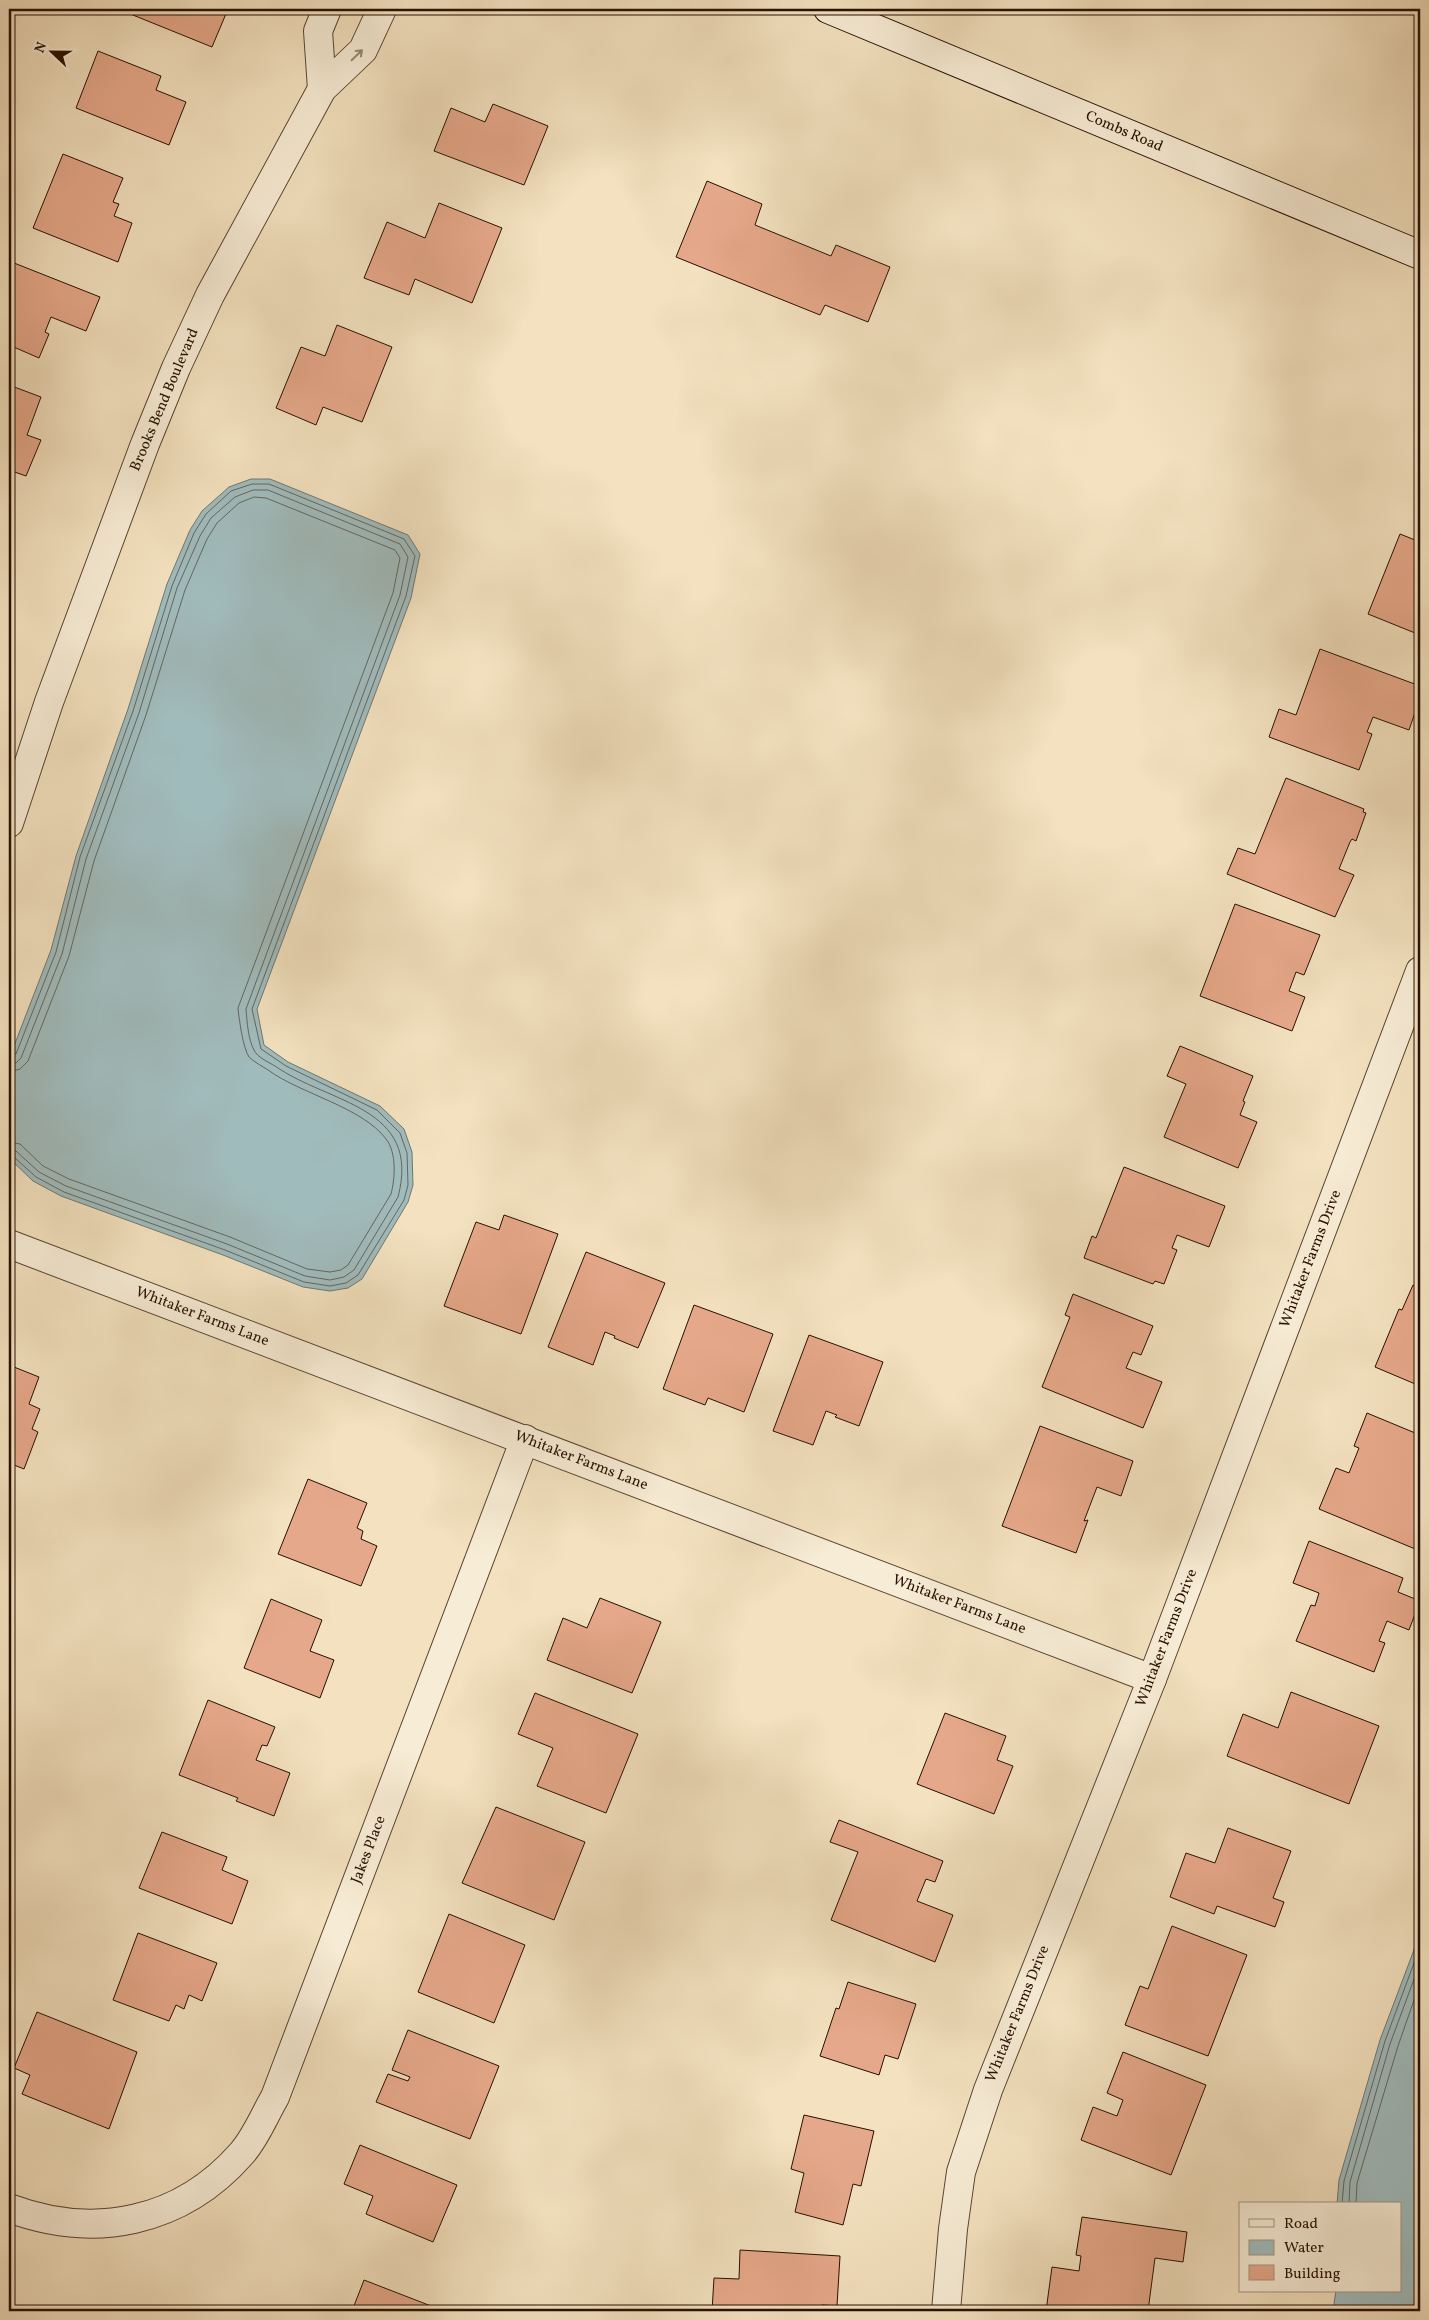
<svg xmlns="http://www.w3.org/2000/svg" width="1429" height="2320" viewBox="0 0 1429 2320" font-family="Vollkorn,serif">
	<style>
		.water { fill: #a0bbbc; stroke: #707771 }
		.lines { fill: none; stroke-linecap: round; stroke-linejoin: round }
		.shore { stroke: #64665e; stroke-width: 1 }
		.building { fill: #e6a88a; stroke: #271000 }
		.street-casing { stroke: #5a4430; stroke-width: 30 }
		.secondary-casing { stroke: #271000; stroke-width: 30 }
		.street { stroke: #f7ecd5; stroke-width: 28 }
		.secondary { stroke: #f7ecd5; stroke-width: 28 }
		.oneway { stroke: #998975 }
		.labels { text-anchor: middle; dominant-baseline: central; stroke-width: 4; stroke-linejoin: round; paint-order: stroke }
		.street-label { font-size: 15px; fill: #271000; stroke: #f7ecd5 }
	</style>
	<rect width="100%" height="100%" fill="#f3e1bf"/>
	<filter id="stains"><feTurbulence type="fractalNoise" baseFrequency=".004" numOctaves="4"/><feColorMatrix values="0 0 0 0 .2 0 0 0 0 .09 0 0 0 0 .02 0 0 0 .5 -.17"/></filter>
	<radialGradient id="worn" r=".72"><stop offset=".6" stop-color="#630" stop-opacity="0"/><stop offset="1" stop-color="#630" stop-opacity=".3"/></radialGradient>
	<g class="water">
		<path d="M251 479H270L408 535 420 554 411 598 257 1009 264 1045 288 1062 380 1106 404 1129 412 1152 413 1185 408 1202 362 1279 348 1288 330 1291 303 1287 223 1255 61 1196 33 1181 9 1158V1059L51 950 76 856 128 709 167 584 190 530 202 511 229 487Z"/>
		<path d="M1420 1934V2311H1336L1334 2303 1336 2291H1400V2204H1337L1339 2180 1380 2040Z"/>
	</g>
	<g class="lines">
		<g class="shore">
			<path d="M9 1058 16 1054 56 952 80 857 133 711 172 586 194 533 206 514 231 491 252 484H269L404 539 415 556 406 596 252 1009 261 1049 286 1066 377 1110 400 1133 407 1153 408 1185 404 1200 358 1275 346 1283 330 1286 304 1282 225 1250 64 1192 36 1177 14 1157 9 1155"/>
			<path d="M9 1064 16 1063 21 1058 62 954 86 859 139 713 177 588 200 536 211 518 235 497 253 490H268L400 544 408 557 400 595 246 1009C247 1021 248 1039 254 1050 257 1057 268 1062 275 1066 329 1104 422 1106 398 1197L354 1270 344 1277 330 1280 305 1276 227 1244 66 1186 39 1172 16 1151 9 1149"/>
			<path d="M9 1072 20 1069 28 1061 69 956 94 861 146 715 185 590 207 539 217 523 239 503 254 497 266 498 395 550 400 558 393 593 238 1008C239 1019 243 1048 249 1057 254 1062 262 1066 268 1070 301 1094 362 1107 386 1139 397 1153 395 1179 391 1194L348 1265 341 1270 330 1272 307 1269 230 1237 69 1179 43 1166 20 1144 9 1142"/>
			<path d="M1342 2204 1344 2181 1385 2041 1420 1947"/>
			<path d="M1349 2204 1350 2182 1390 2044 1420 1963"/>
			<path d="M1356 2204 1357 2183 1398 2046 1420 1983"/>
		</g>
	</g>
	<g class="building">
		<path d="M118 9H228L212 47Z"/>
		<path d="M98 51 161 76 156 90 186 102 169 145 76 108Z"/>
		<path d="M493 104 548 126 524 185 434 151 451 108 485 122Z"/>
		<path d="M63 154 123 178 113 202 119 204 114 216 132 223 118 262 33 228Z"/>
		<path d="M707 181 762 204 755 225 831 256 836 245 890 267 868 322 825 305 820 315 676 257Z"/>
		<path d="M439 203 502 228 472 303 415 279 409 295 364 278 387 222 425 238Z"/>
		<path d="M9 261 100 297 86 331 51 317 45 332 49 334 39 358 9 345Z"/>
		<path d="M337 325 392 347 362 422 323 407 316 425 276 408 301 347 325 356Z"/>
		<path d="M9 385 41 397 27 435 41 440 26 476 9 470Z"/>
		<path d="M1420 457V473L1415 470Z"/>
		<path d="M1400 534 1420 542V635L1368 614Z"/>
		<path d="M1320 649 1420 686V698L1409 730 1373 717 1367 732 1372 734 1359 770 1269 737 1279 709 1296 715Z"/>
		<path d="M1286 778 1364 809 1363 812 1366 813 1356 841 1352 839 1350 842 1339 869 1354 875 1335 917 1227 874 1238 848 1255 854Z"/>
		<path d="M1235 904 1320 935 1304 975 1296 972 1289 991 1305 997 1292 1031 1200 996Z"/>
		<path d="M1180 1046 1253 1076 1243 1101 1245 1102 1240 1115 1257 1122 1238 1168 1164 1137 1186 1084 1167 1076Z"/>
		<path d="M1124 1167 1225 1206 1209 1247 1177 1235 1172 1248 1177 1250 1164 1284 1155 1281 1153 1284 1084 1258 1092 1236 1096 1238Z"/>
		<path d="M504 1215 558 1234 521 1334 444 1306 476 1222 499 1230Z"/>
		<path d="M586 1252 665 1283 638 1348 614 1338 615 1336 605 1332 593 1365 548 1347Z"/>
		<path d="M1413 1285 1420 1288V1386L1375 1367 1399 1309 1402 1310Z"/>
		<path d="M1073 1294 1153 1326 1141 1355 1133 1352 1126 1368 1162 1382 1143 1428 1042 1387 1070 1317 1065 1315Z"/>
		<path d="M694 1305 773 1334 744 1412 708 1398 705 1405 663 1389Z"/>
		<path d="M809 1335 883 1362 859 1426 835 1417 837 1415 826 1411 813 1445 773 1431Z"/>
		<path d="M9 1365 39 1377 29 1404 40 1409 32 1429 38 1432 24 1469 9 1463Z"/>
		<path d="M1367 1413 1420 1435V1505L1416 1516 1420 1518V1551L1319 1509 1336 1468 1349 1473 1359 1448 1354 1446Z"/>
		<path d="M1040 1426 1133 1461 1121 1496 1097 1487 1084 1521 1088 1520 1076 1553 1002 1526Z"/>
		<path d="M308 1479 367 1503 357 1528 363 1531 361 1539 377 1546 361 1586 278 1554Z"/>
		<path d="M9 1495 14 1497 9 1511Z"/>
		<path d="M1309 1541 1403 1578 1398 1592 1420 1601 1409 1630 1387 1621 1379 1641 1385 1643 1374 1672 1296 1641 1311 1605 1315 1606 1319 1593 1293 1583Z"/>
		<path d="M600 1598 661 1622 632 1693 547 1660 563 1618 587 1628Z"/>
		<path d="M271 1599 322 1620 310 1651 334 1660 320 1698 244 1668Z"/>
		<path d="M1291 1692 1379 1726 1349 1804 1227 1756 1243 1714 1278 1728Z"/>
		<path d="M535 1693 638 1734 606 1813 537 1786 553 1748 518 1734Z"/>
		<path d="M208 1700 275 1727 267 1746 262 1745 256 1760 290 1773 274 1816 236 1801 238 1798 179 1775Z"/>
		<path d="M945 1713 1006 1736 997 1760 1013 1766 994 1814 917 1784Z"/>
		<path d="M496 1807 585 1842 554 1920 462 1883Z"/>
		<path d="M839 1820 943 1861 935 1882 926 1879 917 1901 953 1915 935 1962 831 1920 858 1852 830 1842Z"/>
		<path d="M1228 1828 1291 1851 1273 1898 1284 1902 1275 1927 1217 1906 1214 1914 1170 1897 1186 1853 1215 1863Z"/>
		<path d="M162 1832 227 1857 222 1870 248 1881 232 1924 139 1888Z"/>
		<path d="M449 1914 525 1945 494 2023 418 1992Z"/>
		<path d="M1172 1926 1247 1955 1208 2056 1125 2025 1140 1986 1148 1989Z"/>
		<path d="M138 1933 217 1963 202 2001 189 1995 184 2009 176 2005 169 2021 113 2000Z"/>
		<path d="M848 1982 916 2004 898 2059 885 2055 879 2075 820 2056 836 2008 839 2009Z"/>
		<path d="M37 2012 137 2052 109 2129 22 2094 30 2075 14 2068Z"/>
		<path d="M408 2030 499 2066 470 2139 376 2102 388 2074 408 2081 410 2077 392 2070Z"/>
		<path d="M1123 2052 1206 2085 1171 2175 1081 2140 1093 2107 1117 2116 1123 2100 1107 2093Z"/>
		<path d="M804 2115 874 2131 861 2186 853 2184 843 2225 795 2212 804 2173 791 2169Z"/>
		<path d="M360 2145 457 2185 433 2242 366 2214 373 2196 344 2184Z"/>
		<path d="M1082 2217 1187 2232 1183 2262 1155 2258 1148 2311H1046L1052 2267 1079 2271 1081 2256 1076 2255Z"/>
		<path d="M740 2250 840 2256 837 2306 822 2305 821 2311H712L714 2278 739 2279Z"/>
		<path d="M364 2280 444 2311H352Z"/>
	</g>
	<g class="lines">
		<defs>
			<g id="street">
				<path d="M322 89 318 31 327 9"/>
				<path d="M9 823 49 702 145 444 176 368 210 295 322 89 363 50 382 9"/>
				<path d="M9 1244 1152 1679"/>
				<path d="M9 2208C94 2240 181 2223 242 2153 256 2137 264 2116 275 2097L525 1439"/>
				<path d="M946 2311 953 2229 961 2172 988 2090 1152 1679 1420 971"/>
			</g>
			<path id="secondary" d="M828 9 1420 255"/>
		</defs>
		<use href="#street" class="street-casing"/>
		<use href="#secondary" class="secondary-casing"/>
		<use href="#street" class="street"/>
		<use href="#secondary" class="secondary"/>
	</g>
	<defs><path id="oneway-shaft" d="M-6 0H5M1.5-3L5.5 0L1.5 3" fill="none" stroke-width="1.6" stroke-linecap="round" stroke-linejoin="round" transform="scale(1.25)"/></defs>
	<use class="oneway" href="#oneway-shaft" transform="translate(357 55) rotate(-44)"/>
	<g class="labels">
		<g class="street-label">
			<text transform="translate(1124 132) rotate(23)">Combs Road</text>
			<text transform="translate(165 400) rotate(-67)">Brooks Bend Boulevard</text>
			<text transform="translate(1311 1259) rotate(-69)">Whitaker Farms Drive</text>
			<text transform="translate(202 1317) rotate(21)">Whitaker Farms Lane</text>
			<text transform="translate(581 1461) rotate(21)">Whitaker Farms Lane</text>
			<text transform="translate(959 1605) rotate(21)">Whitaker Farms Lane</text>
			<text transform="translate(1167 1638) rotate(-69)">Whitaker Farms Drive</text>
			<text transform="translate(369 1850) rotate(-69)">Jakes Place</text>
			<text transform="translate(1018 2014) rotate(-68)">Whitaker Farms Drive</text>
		</g>
	</g>
	<rect width="1429" height="2320" fill="none" stroke="#f3e1bf" stroke-width="30"/>
	<rect x="10" y="10" width="1409" height="2300" fill="none" stroke="#271000" stroke-width="2.5"/>
	<rect x="15" y="15" width="1399" height="2290" fill="none" stroke="#271000"/>
	<rect x="1239" y="2202" width="162" height="90" fill="#f7ecd5" stroke="#a49480"/>
	<rect x="1249" y="2219" width="25" height="8" fill="#f7ecd5" stroke="#a49480"/>
	<text x="1284" y="2228" font-size="15" fill="#271000">Road</text>
	<rect x="1249" y="2240" width="25" height="15" fill="#a0bbbc" stroke="#a49480"/>
	<text x="1284" y="2252" font-size="15" fill="#271000">Water</text>
	<rect x="1249" y="2265" width="25" height="15" fill="#e6a88a" stroke="#a49480"/>
	<text x="1284" y="2278" font-size="15" fill="#271000">Building</text>
	<g transform="translate(52 52) rotate(292)" stroke="#f7ecd5" stroke-width="4" paint-order="stroke">
	<path d="M0-4L9 19L0 12L-9 19Z" fill="#271000"/>
	<text y="-8" font-size="14" font-weight="bold" text-anchor="middle" fill="#271000">N</text>
	</g>
	<rect width="100%" height="100%" filter="url(#stains)"/>
	<rect width="100%" height="100%" fill="url(#worn)"/>
</svg>
